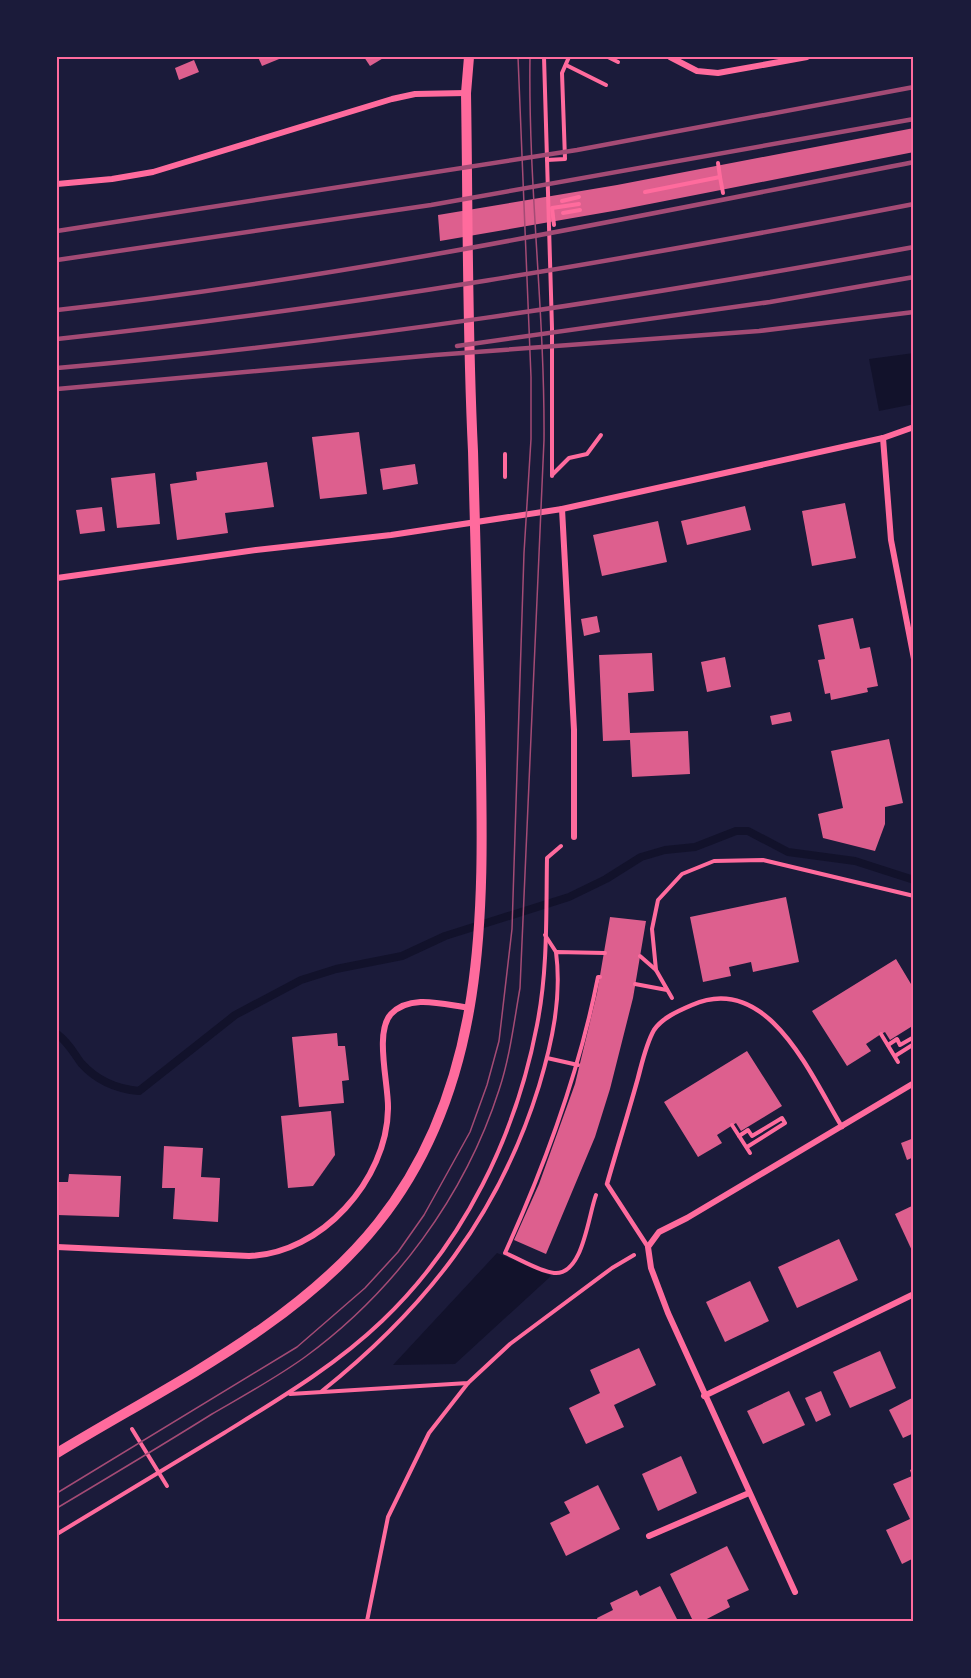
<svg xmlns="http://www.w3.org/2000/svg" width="971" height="1678" viewBox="0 0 971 1678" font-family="'Golos Text',sans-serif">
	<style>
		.water { fill: #12122b }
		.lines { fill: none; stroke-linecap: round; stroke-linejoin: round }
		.stream { stroke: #12122b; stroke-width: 8 }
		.building { fill: #dd5f8e }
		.path { stroke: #ff6b9d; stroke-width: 4 }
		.service { stroke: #ff6b9d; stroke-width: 4.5 }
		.minor { stroke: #ff6b9d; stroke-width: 6 }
		.tertiary { stroke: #ff6b9d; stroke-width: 10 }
		.tram { stroke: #a44b75; stroke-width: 1.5 }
		.rail { stroke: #a44b75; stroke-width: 4.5 }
		.neatline { fill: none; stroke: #ff6b9d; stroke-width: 2 }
	</style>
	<rect width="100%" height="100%" fill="#1b1b3a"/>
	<g class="water">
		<path d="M914 353V404L879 411 869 359Z"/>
		<path d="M497 1253 551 1276 455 1364 393 1365Z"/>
	</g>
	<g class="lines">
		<path class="stream" d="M57 1034C69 1043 73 1052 81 1063 97 1081 116 1089 139 1091L235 1015 301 980 336 969 402 956 445 936 569 897 606 879 641 857 665 850 695 847 736 831H748L788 852 855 861 914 880"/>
	</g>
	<g class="building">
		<path d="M258 57H284L262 66Z"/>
		<path d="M364 57H385L370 66Z"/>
		<path d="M194 60 199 72 179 80 175 68Z"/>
		<path d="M914 128V152L619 210 440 241 438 215 617 185Z"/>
		<path d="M359 432 367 494 320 499 312 437Z"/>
		<path d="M267 462 274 507 225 513 228 533 177 540 170 484 197 480 196 472Z"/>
		<path d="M415 464 418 484 383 490 380 469Z"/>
		<path d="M155 473 160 524 117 528 111 478Z"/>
		<path d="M845 503 856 558 812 566 802 511Z"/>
		<path d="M745 506 751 530 687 545 681 521Z"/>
		<path d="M102 507 105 531 80 534 76 510Z"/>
		<path d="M658 521 667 562 602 576 593 535Z"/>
		<path d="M597 616 600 632 584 636 581 619Z"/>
		<path d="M853 618 860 649 870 647 878 686 867 688 868 692 831 700 830 693 825 694 818 660 825 659 818 625Z"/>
		<path d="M652 653 654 691 628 693 630 733 688 731 690 774 632 777 630 740 603 741 599 655Z"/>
		<path d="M725 657 731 687 707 692 701 662Z"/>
		<path d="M790 712 792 721 772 725 770 716Z"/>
		<path d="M889 739 903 803 885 807V824L875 851 823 838 818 814 843 808 831 751Z"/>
		<path d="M786 897 799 962 753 972 751 962 729 967 731 976 703 982 690 917Z"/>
		<path d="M610 917 646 921 633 998 610 1089 595 1137 546 1254 514 1240 539 1184 575 1084 597 993Z"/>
		<path d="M896 959 914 989V1025L890 1040 885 1032 881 1034 866 1044 871 1051 847 1066 812 1011Z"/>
		<path d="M337 1033 338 1046H345L349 1080 342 1081 344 1103 299 1107 292 1037Z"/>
		<path d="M747 1051 782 1106 741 1131 736 1123 717 1135 722 1143 698 1157 664 1102Z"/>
		<path d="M331 1111 335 1155 313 1186 288 1188 281 1116Z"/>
		<path d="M914 1138V1157L907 1160 901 1143Z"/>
		<path d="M164 1146 203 1148 201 1177 220 1178 218 1222 173 1219 175 1188H162Z"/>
		<path d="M69 1174 121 1176 119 1217 57 1215V1182H68Z"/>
		<path d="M914 1205V1255L895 1214Z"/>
		<path d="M839 1239 858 1280 797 1308 778 1267Z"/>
		<path d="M750 1281 769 1321 725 1342 706 1302Z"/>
		<path d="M639 1348 656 1385 614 1405 624 1427 586 1444 569 1408 600 1393 590 1370Z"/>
		<path d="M880 1351 896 1388 850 1408 833 1372Z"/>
		<path d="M789 1391 805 1425 763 1444 747 1411Z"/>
		<path d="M821 1391 831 1415 816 1422 805 1398Z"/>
		<path d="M914 1397V1433L903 1438 889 1410Z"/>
		<path d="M681 1456 697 1493 658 1511 642 1474Z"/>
		<path d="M914 1468V1558L902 1564 886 1530 910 1519 893 1484 912 1476 910 1470Z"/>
		<path d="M598 1485 620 1529 566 1556 550 1523 570 1513 564 1502Z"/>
		<path d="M727 1546 749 1590 727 1600 730 1607 703 1621H693L670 1574Z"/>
		<path d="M660 1586 678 1621H598L597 1618 613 1610 610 1603 637 1590 640 1596Z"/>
	</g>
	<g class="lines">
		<g class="path">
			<path d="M544 57 552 328V476"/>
			<path d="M608 57 618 62"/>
			<path d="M566 65 606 85"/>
			<path d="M547 160 565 159 562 73 569 57"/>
			<path d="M718 163 720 177"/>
			<path d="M645 192 720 177 723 193"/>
			<path d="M562 201 579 197"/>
			<path d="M563 213 580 210"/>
			<path d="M554 225 552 208 579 204"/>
			<path d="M552 475 569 458 587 454 601 435"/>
			<path d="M505 477V454"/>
			<path d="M545 935 556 952"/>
			<path d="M640 956 656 970 672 998"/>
			<path d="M656 970 652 929 658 900 682 874 714 861 763 860 914 896"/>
			<path d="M635 984 667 990"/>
			<path d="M881 1034 898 1062"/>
			<path d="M888 1045 897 1039 900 1045 914 1037"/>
			<path d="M895 1056 914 1044"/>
			<path d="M547 1058 578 1065"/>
			<path d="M732 1125 750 1153"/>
			<path d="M739 1136 748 1130 752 1136 782 1118 785 1123 747 1147"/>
			<path d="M596 1195C588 1216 583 1276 554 1273 538 1271 520 1259 505 1253 546 1163 579 1073 598 977H600"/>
			<path d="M322 1391C426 1308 499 1215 539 1086 552 1043 562 997 556 952L605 953"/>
			<path d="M290 1394 468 1383 510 1344 612 1268 634 1255"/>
			<path d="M132 1429 167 1486"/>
			<path d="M57 1534C113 1500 168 1467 224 1433 279 1399 335 1366 382 1321 464 1243 516 1135 537 1025 548 970 546 913 547 858L561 846"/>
			<path d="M367 1621 388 1517 429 1433 468 1383"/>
		</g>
		<path class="service" d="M648 1247 607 1184C617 1149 628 1114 638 1078 642 1063 646 1044 654 1030 662 1018 678 1011 692 1005 768 971 811 1076 842 1127"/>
		<g class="minor">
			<path d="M670 57 697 71 718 73 807 57"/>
			<path d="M57 184 112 179 153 172 392 99 415 94 466 93"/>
			<path d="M883 438 891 540 914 659"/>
			<path d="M562 509 574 730V837"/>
			<path d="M57 578 256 550 391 535 562 509 883 438 914 427"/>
			<path d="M57 1247 249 1256C321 1254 387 1180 388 1109 389 1086 374 1032 391 1014 411 993 445 1005 470 1008"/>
			<path d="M704 1396 914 1294"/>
			<path d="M649 1536 749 1493"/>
			<path d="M795 1592 668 1313 651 1268 648 1247 659 1232 687 1218 914 1083"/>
		</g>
		<path class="tertiary" d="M57 1453C167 1386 297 1325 378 1223 494 1078 483 891 480 716 478 628 476 540 473 451 467 332 468 213 466 93L469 57"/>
		<g class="tram">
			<path d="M57 1493 297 1347 365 1288 398 1252 424 1215 470 1132 487 1085 499 1041 512 929 524 553 531 439V377L518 57"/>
			<path d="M57 1508C109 1477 161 1446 212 1414 243 1396 276 1378 305 1357 394 1292 465 1196 499 1090 510 1057 514 1022 520 988L544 440C545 313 528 185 530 57"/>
		</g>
		<g class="rail">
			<path d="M57 231 577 150 914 87"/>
			<path d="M57 260 431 205 914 119"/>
			<path d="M57 310C345 278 629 218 914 162"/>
			<path d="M57 339C345 308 630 259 914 204"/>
			<path d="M457 346 770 302 914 277"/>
			<path d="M57 368C345 343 630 299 914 247"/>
			<path d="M57 389 435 355 759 331 914 312"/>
		</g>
	</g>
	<rect width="971" height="1678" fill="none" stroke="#1b1b3a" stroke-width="117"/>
	<rect x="58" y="58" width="854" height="1562" class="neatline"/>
</svg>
